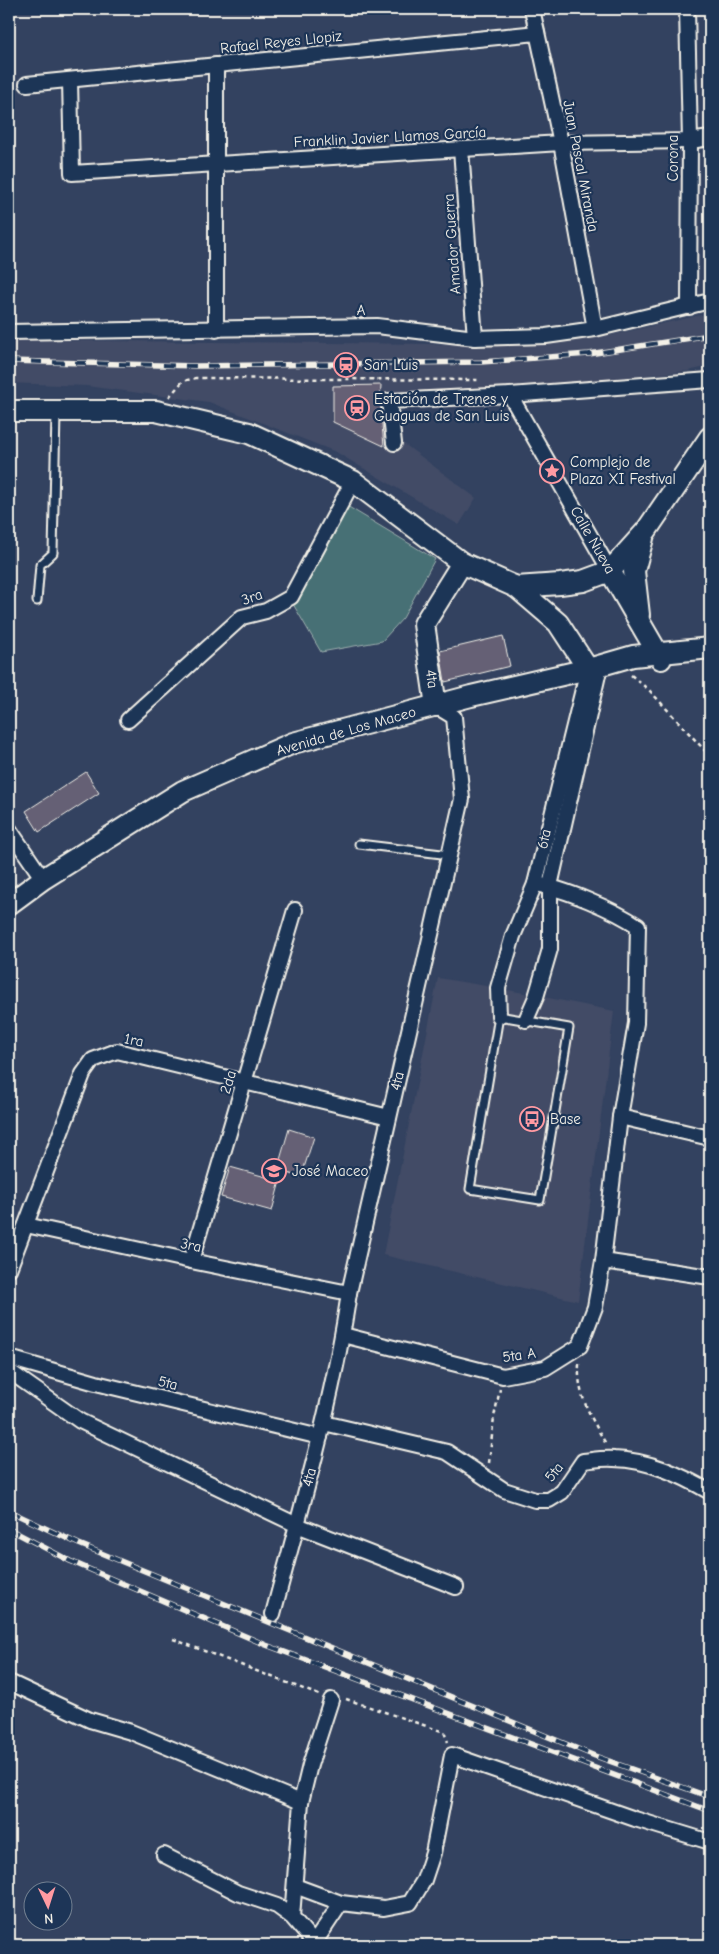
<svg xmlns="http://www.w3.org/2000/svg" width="719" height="1954" viewBox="0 0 719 1954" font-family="'Comic Neue',sans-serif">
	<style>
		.built { fill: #424b66 }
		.green { fill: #476f74; stroke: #9eb0ae }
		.building { fill: #656075; stroke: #f4f1e8 }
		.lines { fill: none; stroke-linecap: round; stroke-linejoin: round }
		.lane-casing { stroke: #f4f1e8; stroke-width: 11 }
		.street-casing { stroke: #f4f1e8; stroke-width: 18 }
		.secondary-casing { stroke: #f4f1e8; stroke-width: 24 }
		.path { stroke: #f4f1e8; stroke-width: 2.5; stroke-dasharray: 4 4; stroke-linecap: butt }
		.lane { stroke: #1d3557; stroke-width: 7 }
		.street { stroke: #1d3557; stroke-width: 14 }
		.secondary { stroke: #1d3557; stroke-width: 20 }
		.rail-casing { stroke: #f4f1e8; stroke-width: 5.5 }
		.rail { stroke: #1d3557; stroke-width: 4; stroke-dasharray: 11; stroke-linecap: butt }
		.labels { text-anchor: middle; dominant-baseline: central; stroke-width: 4.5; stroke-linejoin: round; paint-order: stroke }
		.street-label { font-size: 15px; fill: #f4f1e8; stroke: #1d3557 }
		.poi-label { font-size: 15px; fill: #f4f1e8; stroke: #1d3557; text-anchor: start }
	</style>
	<rect width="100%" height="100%" fill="#334260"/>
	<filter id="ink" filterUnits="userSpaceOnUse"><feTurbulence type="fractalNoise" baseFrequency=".02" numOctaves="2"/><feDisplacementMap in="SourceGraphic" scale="10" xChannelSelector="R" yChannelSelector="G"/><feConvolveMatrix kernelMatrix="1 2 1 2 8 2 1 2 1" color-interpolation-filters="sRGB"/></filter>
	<g filter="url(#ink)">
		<g class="built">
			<path d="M710 313V366L688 371 470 393 398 397 403 443 476 498 459 525 336 452 209 402 86 386 9 383V340L539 345 611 335Z"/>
			<path d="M438 978 498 988 614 1011 578 1301 383 1255Z"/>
		</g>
		<path class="green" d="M347 506 435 559 403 618 382 641 321 652 293 604Z"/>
		<g class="building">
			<path d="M381 385 380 402 384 446 333 422V386Z"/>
			<path d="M503 636 510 666 445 682 440 651Z"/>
			<path d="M86 772 99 793 39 832 26 811Z"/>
			<path d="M289 1129 314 1137 301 1177 277 1170Z"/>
			<path d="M230 1167 280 1181 272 1211 221 1197Z"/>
		</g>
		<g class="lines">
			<defs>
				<g id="lane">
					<path d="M37 601 40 565 53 553 56 414"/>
					<path d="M359 844 450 855"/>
					<path d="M499 1016 569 1028 540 1200 470 1189Z"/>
				</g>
				<g id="street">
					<path d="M532 9 561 143 595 329"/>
					<path d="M687 9 690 141 689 307"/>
					<path d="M70 80 72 173 561 143 690 141 710 138"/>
					<path d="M27 84 537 33"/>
					<path d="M461 149 475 338"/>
					<path d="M216 330V65"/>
					<path d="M9 332 377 326 475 338 546 336 595 329 710 301"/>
					<path d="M510 395 610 571"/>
					<path d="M394 443 389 401 510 395 710 380"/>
					<path d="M128 720 242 617 266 611 291 597 353 481"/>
					<path d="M9 829 43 879"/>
					<path d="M499 1016 498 988 513 936 535 884 588 669"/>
					<path d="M526 1020 536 997 550 949V886L600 666"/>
					<path d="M620 1117 710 1138"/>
					<path d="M26 1225 191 1261 349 1293"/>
					<path d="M191 1261 295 910"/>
					<path d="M603 1261 710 1277"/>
					<path d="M9 1269 83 1074 93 1060 117 1051 389 1117"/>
					<path d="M343 1335 503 1376 545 1368 580 1346 595 1307 603 1261 620 1117 636 1023 638 926C615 910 563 888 535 884"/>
					<path d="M9 1358 96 1383 320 1437"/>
					<path d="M9 1371 80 1421 297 1525 456 1587"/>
					<path d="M324 1423 447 1452 504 1490 535 1500H549L562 1492 583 1461C593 1460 604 1458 614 1459 649 1460 681 1475 710 1492"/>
					<path d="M273 1614C301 1508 333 1402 349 1293L462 799 454 717 436 706"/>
					<path d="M9 1682 90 1720 131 1732 301 1802"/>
					<path d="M164 1855 238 1893 277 1906 292 1917 314 1943"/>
					<path d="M295 1886 341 1903 384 1908 410 1903 424 1880 433 1853 452 1755 635 1819 710 1842"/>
					<path d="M292 1917 301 1802 310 1765 331 1700"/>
					<path d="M313 1945 341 1903"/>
				</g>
				<g id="secondary">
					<path d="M9 411H156L249 433 353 481 462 563 516 587 560 584 583 581 610 571 646 531 710 437"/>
					<path d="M610 571 661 659"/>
					<path d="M516 587 558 623 588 669"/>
					<path d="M639 615 634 571 643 538"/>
					<path d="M436 706 424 624 462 563"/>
					<path d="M9 904 43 879 183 791 293 743 471 696 588 669 633 656 710 648"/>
				</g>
			</defs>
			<use href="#lane" class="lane-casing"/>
			<use href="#street" class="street-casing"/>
			<use href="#secondary" class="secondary-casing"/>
			<g class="path">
				<path d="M169 397 183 381 196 378 478 380"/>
				<path d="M631 675 650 691 710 756"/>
				<path d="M579 1364C577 1396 591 1417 606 1444"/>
				<path d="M489 1463 494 1417 500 1389"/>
				<path d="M173 1639 319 1695"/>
				<path d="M346 1699 444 1732 448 1742"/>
			</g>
			<use href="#lane" class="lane"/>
			<use href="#street" class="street"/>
			<use href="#secondary" class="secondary"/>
			<defs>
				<g id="rail">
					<path d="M9 361 197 366 481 362 589 354 710 335"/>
					<path d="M9 1511 79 1544 595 1756 710 1797"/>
					<path d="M9 1529 70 1561 266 1645 710 1811"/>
				</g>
			</defs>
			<use href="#rail" class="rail-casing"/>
			<use href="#rail" class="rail"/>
		</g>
	</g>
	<defs>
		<symbol id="station-ring" viewBox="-11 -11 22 22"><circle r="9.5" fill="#1d3557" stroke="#ff9aa2" stroke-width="1.5"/><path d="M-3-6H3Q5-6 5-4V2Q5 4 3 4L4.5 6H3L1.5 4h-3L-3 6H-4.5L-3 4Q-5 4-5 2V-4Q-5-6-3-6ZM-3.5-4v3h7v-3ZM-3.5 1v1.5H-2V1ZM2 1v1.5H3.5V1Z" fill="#ff9aa2"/></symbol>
		<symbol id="sight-ring" viewBox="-11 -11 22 22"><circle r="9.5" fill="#1d3557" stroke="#ff9aa2" stroke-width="1.5"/><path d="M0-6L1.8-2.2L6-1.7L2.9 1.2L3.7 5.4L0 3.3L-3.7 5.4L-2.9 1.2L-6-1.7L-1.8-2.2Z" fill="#ff9aa2"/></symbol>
		<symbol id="bus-ring" viewBox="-11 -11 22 22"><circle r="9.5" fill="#1d3557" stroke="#ff9aa2" stroke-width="1.5"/><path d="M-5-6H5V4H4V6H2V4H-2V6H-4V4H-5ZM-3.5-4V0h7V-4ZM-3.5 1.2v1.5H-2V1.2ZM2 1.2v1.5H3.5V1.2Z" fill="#ff9aa2"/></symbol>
		<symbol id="school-ring" viewBox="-11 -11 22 22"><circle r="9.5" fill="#1d3557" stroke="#ff9aa2" stroke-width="1.5"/><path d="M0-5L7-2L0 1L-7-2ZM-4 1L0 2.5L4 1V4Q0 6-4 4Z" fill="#ff9aa2"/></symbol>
	</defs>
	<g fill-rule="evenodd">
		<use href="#station-ring" x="332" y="351" width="28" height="28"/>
		<use href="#station-ring" x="343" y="394" width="28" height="28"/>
		<use href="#sight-ring" x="538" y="457" width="28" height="28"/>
		<use href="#bus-ring" x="518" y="1105" width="28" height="28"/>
		<use href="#school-ring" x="260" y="1157" width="28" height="28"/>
	</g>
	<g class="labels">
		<g class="street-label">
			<text transform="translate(281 42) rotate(-6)">Rafael Reyes Llopiz</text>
			<text transform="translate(390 137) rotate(-3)">Franklin Javier Llamos García</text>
			<text transform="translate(673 158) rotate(-90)">Corona</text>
			<text transform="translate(581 166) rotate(79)">Juan Pascal Miranda</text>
			<text transform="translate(452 244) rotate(-94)">Amador Guerra</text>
			<text transform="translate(361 310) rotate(-1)">A</text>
			<text transform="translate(593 540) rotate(60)">Calle Nueva</text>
			<text transform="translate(252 597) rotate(-20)">3ra</text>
			<text transform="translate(432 679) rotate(82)">4ta</text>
			<text transform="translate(346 731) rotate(-16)">Avenida de Los Maceo</text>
			<text transform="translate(544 839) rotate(-77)">6ta</text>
			<text transform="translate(134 1040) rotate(11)">1ra</text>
			<text transform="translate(397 1081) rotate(-77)">4ta</text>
			<text transform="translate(228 1082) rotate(-73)">2da</text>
			<text transform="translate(191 1245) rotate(12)">3ra</text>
			<text transform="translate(519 1355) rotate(-8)">5ta A</text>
			<text transform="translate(168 1383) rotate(14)">5ta</text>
			<text transform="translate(554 1472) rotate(-52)">5ta</text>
			<text transform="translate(309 1477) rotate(-75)">4ta</text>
		</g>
		<g class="poi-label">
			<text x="364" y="365">San Luis</text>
			<text x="374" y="399">Estación de Trenes y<tspan x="374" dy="17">Guaguas de San Luis</tspan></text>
			<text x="570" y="462">Complejo de<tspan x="570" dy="17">Plaza XI Festival</tspan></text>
			<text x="550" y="1119">Base</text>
			<text x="292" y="1171">José Maceo</text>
		</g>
	</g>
	<rect width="719" height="1954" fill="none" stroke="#1d3557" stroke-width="30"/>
	<rect x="15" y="15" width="689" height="1924" fill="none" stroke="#f4f1e8" stroke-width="2" filter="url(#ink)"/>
	<g transform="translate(48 1906) rotate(176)"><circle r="24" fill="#1d3557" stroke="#738091"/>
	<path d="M0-4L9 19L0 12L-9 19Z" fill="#ff9aa2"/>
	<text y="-8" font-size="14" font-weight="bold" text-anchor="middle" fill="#f4f1e8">N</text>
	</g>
</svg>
